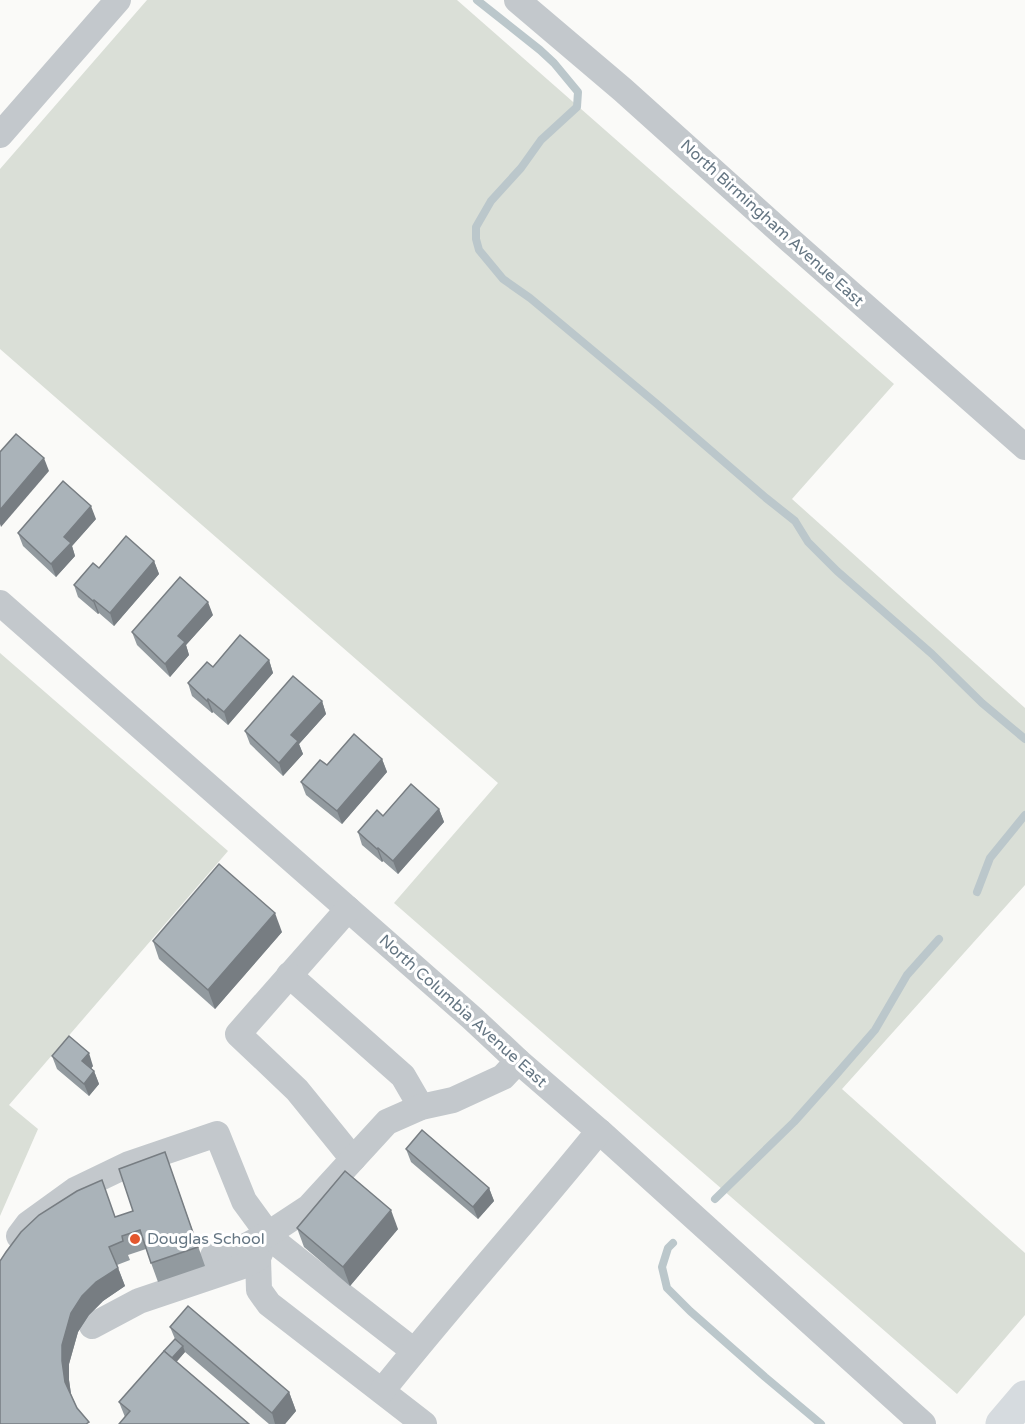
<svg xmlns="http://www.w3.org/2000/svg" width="1025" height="1424" viewBox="0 0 1025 1424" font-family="'Varela Round',sans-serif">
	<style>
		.green { fill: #dadfd7 }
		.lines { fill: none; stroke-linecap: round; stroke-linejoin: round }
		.stream { stroke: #bbc7cb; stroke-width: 8 }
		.minor { stroke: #c3c8cc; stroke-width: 26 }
		.major { stroke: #d6dbdf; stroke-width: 33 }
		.wall { fill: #929a9f }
		.shaded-wall { fill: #777d82 }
		.building { fill: #aab3b9; stroke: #777d82; stroke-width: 1.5 }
		.poi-dot { fill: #e4572e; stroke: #fff; stroke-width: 2 }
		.labels { text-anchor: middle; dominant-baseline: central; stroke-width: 6; stroke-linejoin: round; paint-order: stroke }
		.street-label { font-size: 16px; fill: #657683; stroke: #fff }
		.poi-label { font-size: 16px; fill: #657683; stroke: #fff; text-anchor: start }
	</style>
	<rect width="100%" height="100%" fill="#fafaf8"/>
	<g class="green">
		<path d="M147 0H457L894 384 792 499 1025 708V885L842 1089 1025 1253V1315L957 1394 394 903 498 783 0 349V169Z"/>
		<path d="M0 653 228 851 9 1105 38 1129 0 1216Z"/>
	</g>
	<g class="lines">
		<g class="stream">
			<path d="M477 0 540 50 554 63 578 92 577 107 541 140 521 168 491 201 476 227V239L479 250 503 279 530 298 657 404 766 498 795 521 808 542 837 571 932 654 982 703 1025 739"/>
			<path d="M977 892 990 858 1025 815"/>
			<path d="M715 1199 794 1122 835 1076 875 1030 907 975 939 939"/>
			<path d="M673 1243 668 1248 662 1267 667 1288 690 1311 765 1377 821 1424"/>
		</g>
		<g class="minor">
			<path d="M517 0 623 90 791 241 1025 447"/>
			<path d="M0 135 118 0"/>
			<path d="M0 603 472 1018 518 1061 599 1131 923 1424"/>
			<path d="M348 909 238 1034 297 1090 353 1159"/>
			<path d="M289 975 403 1076 421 1107"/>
			<path d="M268 1234 258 1258 259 1290 269 1304 424 1424"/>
			<path d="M19 1236 28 1224 75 1190 129 1164 217 1134 244 1201 268 1234 279 1245 342 1295 414 1351"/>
			<path d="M213 1256 246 1246 268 1234 309 1207 387 1122 421 1107 453 1100 503 1077 518 1061"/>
			<path d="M92 1326 139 1301 243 1266 258 1258"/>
			<path d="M382 1391C452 1303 528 1219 599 1131"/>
		</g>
		<path class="major" d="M1002 1424 1025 1397"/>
	</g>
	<g class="wall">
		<path d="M96 519 72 546 75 556 56 577 23 546 18 533Z"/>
		<path d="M154 561 159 574 114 626 99 613 98 614 78 597 74 585 99 568Z"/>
		<path d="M213 615 186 645 189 655 170 677 137 645 132 632Z"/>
		<path d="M269 660 273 673 228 725 213 712 212 713 192 696 188 683 213 667Z"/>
		<path d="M322 701 326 714 299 744 303 754 283 776 250 744 245 731Z"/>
		<path d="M382 759 387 772 342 824 306 795 301 782Z"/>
		<path d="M439 809 444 822 398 874 383 861 382 862 362 845 358 832 383 816Z"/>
		<path d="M282 932 215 1009 159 959 153 941Z"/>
		<path d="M52 1056 93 1066 91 1068 94 1071 99 1084 89 1096 57 1069Z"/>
		<path d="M406 1149 489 1188 494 1201 478 1219 411 1162Z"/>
		<path d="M165 1152 205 1266 158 1282 146 1249 128 1255 130 1260 117 1265 125 1286 103 1301 89 1315 78 1332 69 1364V1380L71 1394 77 1408 0 1424 115 1217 133 1211Z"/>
		<path d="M297 1228 398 1229 350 1286 304 1247Z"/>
		<path d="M170 1327 289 1392 296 1411 285 1424H269L185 1352 125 1417 119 1402 175 1339Z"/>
	</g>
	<g class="shaded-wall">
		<path d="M44 458 49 471 1 527 0 524V510Z"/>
		<path d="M91 506 96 519 72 546 75 556 56 577 51 564 64 537Z"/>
		<path d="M154 561 159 574 114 626 110 613Z"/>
		<path d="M94 600 99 613 98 614 93 601Z"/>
		<path d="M208 602 213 615 186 645 189 655 170 677 165 664 178 636Z"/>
		<path d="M269 660 273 673 228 725 224 712Z"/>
		<path d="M208 699 213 712 212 713 207 701Z"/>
		<path d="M322 701 326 714 299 744 303 754 283 776 279 763 291 735Z"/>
		<path d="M382 759 387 772 342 824 337 811Z"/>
		<path d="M439 809 444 822 398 874 393 861Z"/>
		<path d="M378 848 383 861 382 862 377 849Z"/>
		<path d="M275 913 282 932 215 1009 208 990Z"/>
		<path d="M89 1053 93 1066 87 1074 82 1061Z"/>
		<path d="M94 1071 99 1084 89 1096 84 1084Z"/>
		<path d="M489 1188 494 1201 478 1219 473 1207Z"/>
		<path d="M391 1210 398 1229 350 1286 343 1267Z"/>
		<path d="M118 1268 125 1286 103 1301 89 1315 78 1332 69 1364V1380L72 1401 65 1382 62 1361V1345L71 1313 82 1296 96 1282Z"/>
		<path d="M183 1346 185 1352 145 1399 143 1392Z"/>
		<path d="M289 1392 296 1411 285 1424H275L272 1413Z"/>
	</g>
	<g class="building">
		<path d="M16 434 44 458 0 510V452Z"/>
		<path d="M63 481 91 506 64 537 71 543 51 564 18 533Z"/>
		<path d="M126 536 154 561 110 613 94 600 93 601 74 585 93 563 99 568Z"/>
		<path d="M180 577 208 602 178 636 185 642 165 664 132 632Z"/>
		<path d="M240 635 269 660 224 712 208 699 207 701 188 683 207 662 213 667Z"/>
		<path d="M293 676 322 701 291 735 298 741 279 763 245 731Z"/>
		<path d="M354 734 382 759 337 811 301 782 320 760 327 765Z"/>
		<path d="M411 784 439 809 393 861 378 848 377 849 358 832 377 810 383 816Z"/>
		<path d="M219 864 275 913 208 990 153 941Z"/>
		<path d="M69 1036 89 1053 82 1061 94 1071 84 1084 52 1056Z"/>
		<path d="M422 1130 489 1188 473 1207 406 1149Z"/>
		<path d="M165 1152 198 1247 151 1263 140 1230 122 1236 123 1241 109 1247 118 1268 96 1282 82 1296 71 1313 62 1345V1361L65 1382 77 1408 89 1422 86 1424H0V1261L6 1252 21 1232 39 1215 77 1191 102 1180 115 1217 133 1211 119 1169Z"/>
		<path d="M345 1171 391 1210 343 1267 297 1228Z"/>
		<path d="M188 1306 289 1392 272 1413 170 1327Z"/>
		<path d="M175 1339 183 1346 172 1358 164 1351Z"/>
		<path d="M164 1351 249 1424H119L130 1411 119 1402Z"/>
	</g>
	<circle class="poi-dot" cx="135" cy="1239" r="6"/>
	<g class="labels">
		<g class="street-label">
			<text transform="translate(772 223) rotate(42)">North Birmingham Avenue East</text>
			<text transform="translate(463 1011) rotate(42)">North Columbia Avenue East</text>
		</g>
		<g class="poi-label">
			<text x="147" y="1239">Douglas School</text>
		</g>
	</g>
</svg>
